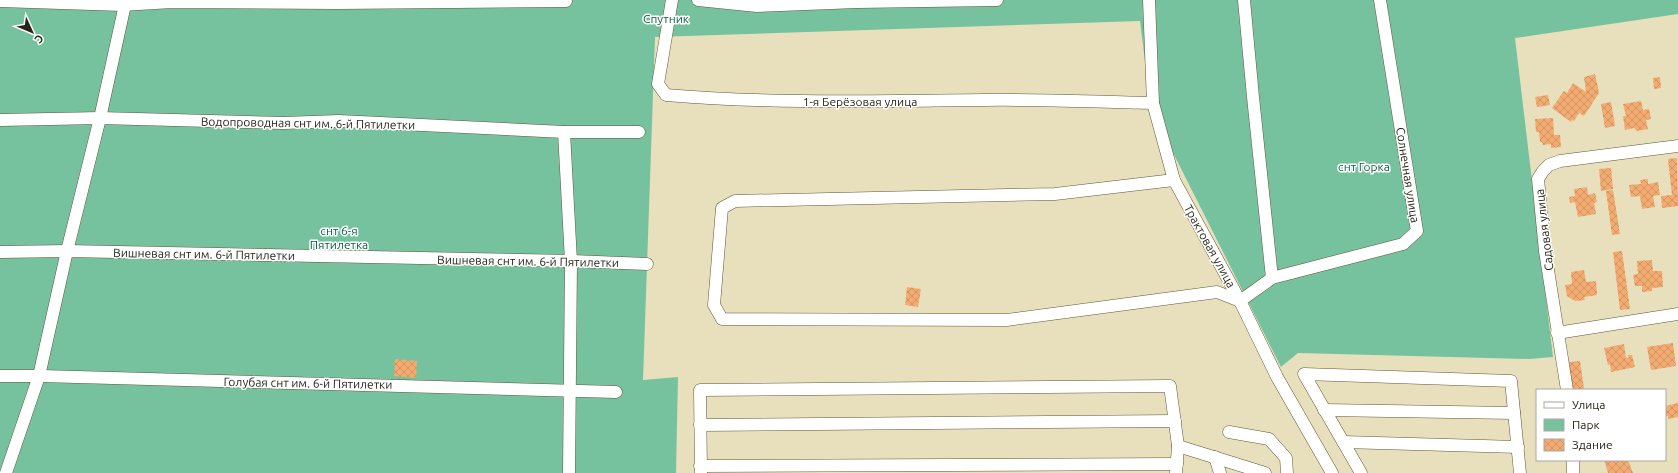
<svg xmlns="http://www.w3.org/2000/svg" width="1678" height="473" viewBox="0 0 1678 473" font-family="Ubuntu,sans-serif">
	<style>
		.green { fill: #77c29e }
		.building { fill: url(#building-cross-hatch) }
		.lines { fill: none; stroke-linecap: round; stroke-linejoin: round }
		.minor-casing { stroke: #5e5737; stroke-width: 13 }
		.minor { stroke: #fff; stroke-width: 12 }
		.labels { text-anchor: middle; dominant-baseline: central; stroke-width: 3; stroke-linejoin: round; paint-order: stroke }
		.park-label { font-size: 12px; fill: #0f5b3e; stroke: #fff }
		.street-label { font-size: 12px; fill: #282518; stroke: #fff }
	</style>
	<defs>
		<pattern id="building-cross-hatch" width="8" height="8" patternUnits="userSpaceOnUse"><rect width="8" height="8" fill="#f3ab72"/><path d="M0 0l8 8M0 8l8-8" fill="none" stroke="#d09362"/></pattern>
	</defs>
	<rect width="100%" height="100%" fill="#e8e0bc"/>
	<path class="green" d="M0 0H1678V14L1515 38 1553 357 1529 359 1298 353 1281 367 1151 109 1140 21 655 37 643 380 678 377 676 473H0Z"/>
	<g class="building">
		<path d="M1595 74 1599 93 1584 116 1579 113 1574 121 1572 120 1571 122 1552 108 1564 91 1567 93 1573 83 1586 92 1584 77Z"/>
		<path d="M1660 77 1661 88 1654 89 1653 78Z"/>
		<path d="M1548 95 1550 105 1537 107 1535 97Z"/>
		<path d="M1641 101 1643 110 1649 109 1651 119 1646 120 1648 129 1637 131 1634 128 1625 130 1623 116H1626L1623 104Z"/>
		<path d="M1611 102 1615 126 1605 128 1601 104Z"/>
		<path d="M1553 118 1554 135H1560L1561 147 1551 148V144L1543 145 1542 142H1540L1539 132H1536L1535 119Z"/>
		<path d="M1677 158 1678 206 1662 208 1661 196 1672 195 1668 159Z"/>
		<path d="M1611 168 1613 189 1601 191 1599 169Z"/>
		<path d="M1648 179V184L1658 182 1660 195 1653 196 1655 207 1642 209 1640 196 1631 197 1629 185 1641 184 1640 180Z"/>
		<path d="M1587 187 1588 195 1595 193 1597 202 1594 203 1596 214 1578 217 1575 202 1570 203 1569 197 1575 196 1574 189Z"/>
		<path d="M1613 190 1620 234 1612 235 1606 191Z"/>
		<path d="M1622 251 1630 309 1620 310 1613 252Z"/>
		<path d="M1652 260 1653 271H1662L1663 287 1652 288V291L1642 292V286H1635L1633 275 1638 274 1637 261Z"/>
		<path d="M1584 270 1586 282 1596 281 1597 295 1584 297 1585 300 1575 301 1567 296 1565 285 1572 284 1571 272Z"/>
		<path d="M907 287 921 289 918 307 905 305Z"/>
		<path d="M1673 343 1676 366 1651 370 1647 347Z"/>
		<path d="M1624 344 1626 358 1629 357 1628 355H1632L1635 367 1611 372 1610 364 1608 365 1604 348Z"/>
		<path d="M395 359 417 361 416 378 394 376Z"/>
		<path d="M1580 361 1584 389 1572 390 1569 362Z"/>
		<path d="M1678 403V417L1668 419V416H1665V406Z"/>
		<path d="M1604 460H1628L1633 473H1608Z"/>
	</g>
	<g class="lines">
		<defs>
			<g id="minor">
				<path d="M672 0 658 84 666 95C772 104 878 101 984 100 1040 99 1097 102 1153 103"/>
				<path d="M698 0 757 6 857 2 997 0"/>
				<path d="M1149 0 1153 103 1174 180 1240 301 1277 377 1332 473"/>
				<path d="M1244 0 1253 97 1272 278"/>
				<path d="M0 1 122 5 172 2 337 3 566 1"/>
				<path d="M0 120 100 118 283 123 339 121 564 132H639"/>
				<path d="M564 132 571 261 569 473"/>
				<path d="M1174 180 1055 194 735 201 722 208 714 305 722 319 1007 320 1217 292 1240 301"/>
				<path d="M0 252 67 251 572 261 647 264"/>
				<path d="M1240 301 1272 278 1403 244 1417 231 1380 0"/>
				<path d="M1557 333 1678 314"/>
				<path d="M0 376H41L616 392"/>
				<path d="M1567 390 1545 251 1538 179 1543 171 1549 165 1560 161 1678 146"/>
				<path d="M1324 410 1514 413"/>
				<path d="M700 425 1175 421"/>
				<path d="M1229 432 1269 439 1286 458 1287 473"/>
				<path d="M1343 442 1518 447"/>
				<path d="M1178 446 1265 473"/>
				<path d="M1215 457 1220 473"/>
				<path d="M1573 460V473"/>
				<path d="M700 466 1177 464"/>
				<path d="M6 473 39 376 67 251 100 118 126 0"/>
				<path d="M701 473 700 390 1170 386 1178 446 1176 473"/>
				<path d="M1361 473 1304 374 1511 381 1520 473"/>
			</g>
		</defs>
		<use href="#minor" class="minor-casing"/>
		<use href="#minor" class="minor"/>
	</g>
	<g class="labels">
		<g class="park-label">
			<text x="666" y="18">Спутник</text>
			<text x="1364" y="166">снт Горка</text>
			<text x="339" y="230">снт 6-я<tspan x="339" dy="14">Пятилетка</tspan></text>
		</g>
		<g class="street-label">
			<text x="860" y="101">1-я Берёзовая улица</text>
			<text transform="translate(308 123) rotate(1)">Водопроводная снт им. 6-й Пятилетки</text>
			<text transform="translate(1408 175) rotate(81)">Солнечная улица</text>
			<text transform="translate(1544 230) rotate(-97)">Садовая улица</text>
			<text transform="translate(1210 246) rotate(61)">Трактовая улица</text>
			<text transform="translate(204 254) rotate(1)">Вишневая снт им. 6-й Пятилетки</text>
			<text transform="translate(528 261) rotate(1)">Вишневая снт им. 6-й Пятилетки</text>
			<text transform="translate(308 383) rotate(1)">Голубая снт им. 6-й Пятилетки</text>
		</g>
	</g>
	<rect x="1536" y="389" width="130" height="72" fill="#ffffff" stroke="#a9a8a3"/>
	<rect x="1544" y="402" width="20" height="6" fill="#ffffff" stroke="#a9a8a3"/>
	<text x="1572" y="409" font-size="12" fill="#282518">Улица</text>
	<rect x="1544" y="419" width="20" height="12" fill="#77c29e" stroke="#a9a8a3"/>
	<text x="1572" y="429" font-size="12" fill="#282518">Парк</text>
	<rect x="1544" y="439" width="20" height="12" fill="url(#building-cross-hatch)" stroke="#a9a8a3"/>
	<text x="1572" y="449" font-size="12" fill="#282518">Здание</text>
	<g transform="translate(32 32) rotate(134)" stroke="#ffffff" stroke-width="3" paint-order="stroke">
	<path d="M0-3L7 15L0 10L-7 15Z" fill="#282518"/>
	<text y="-6" font-size="11" font-weight="bold" text-anchor="middle" fill="#282518">С</text>
	</g>
</svg>
